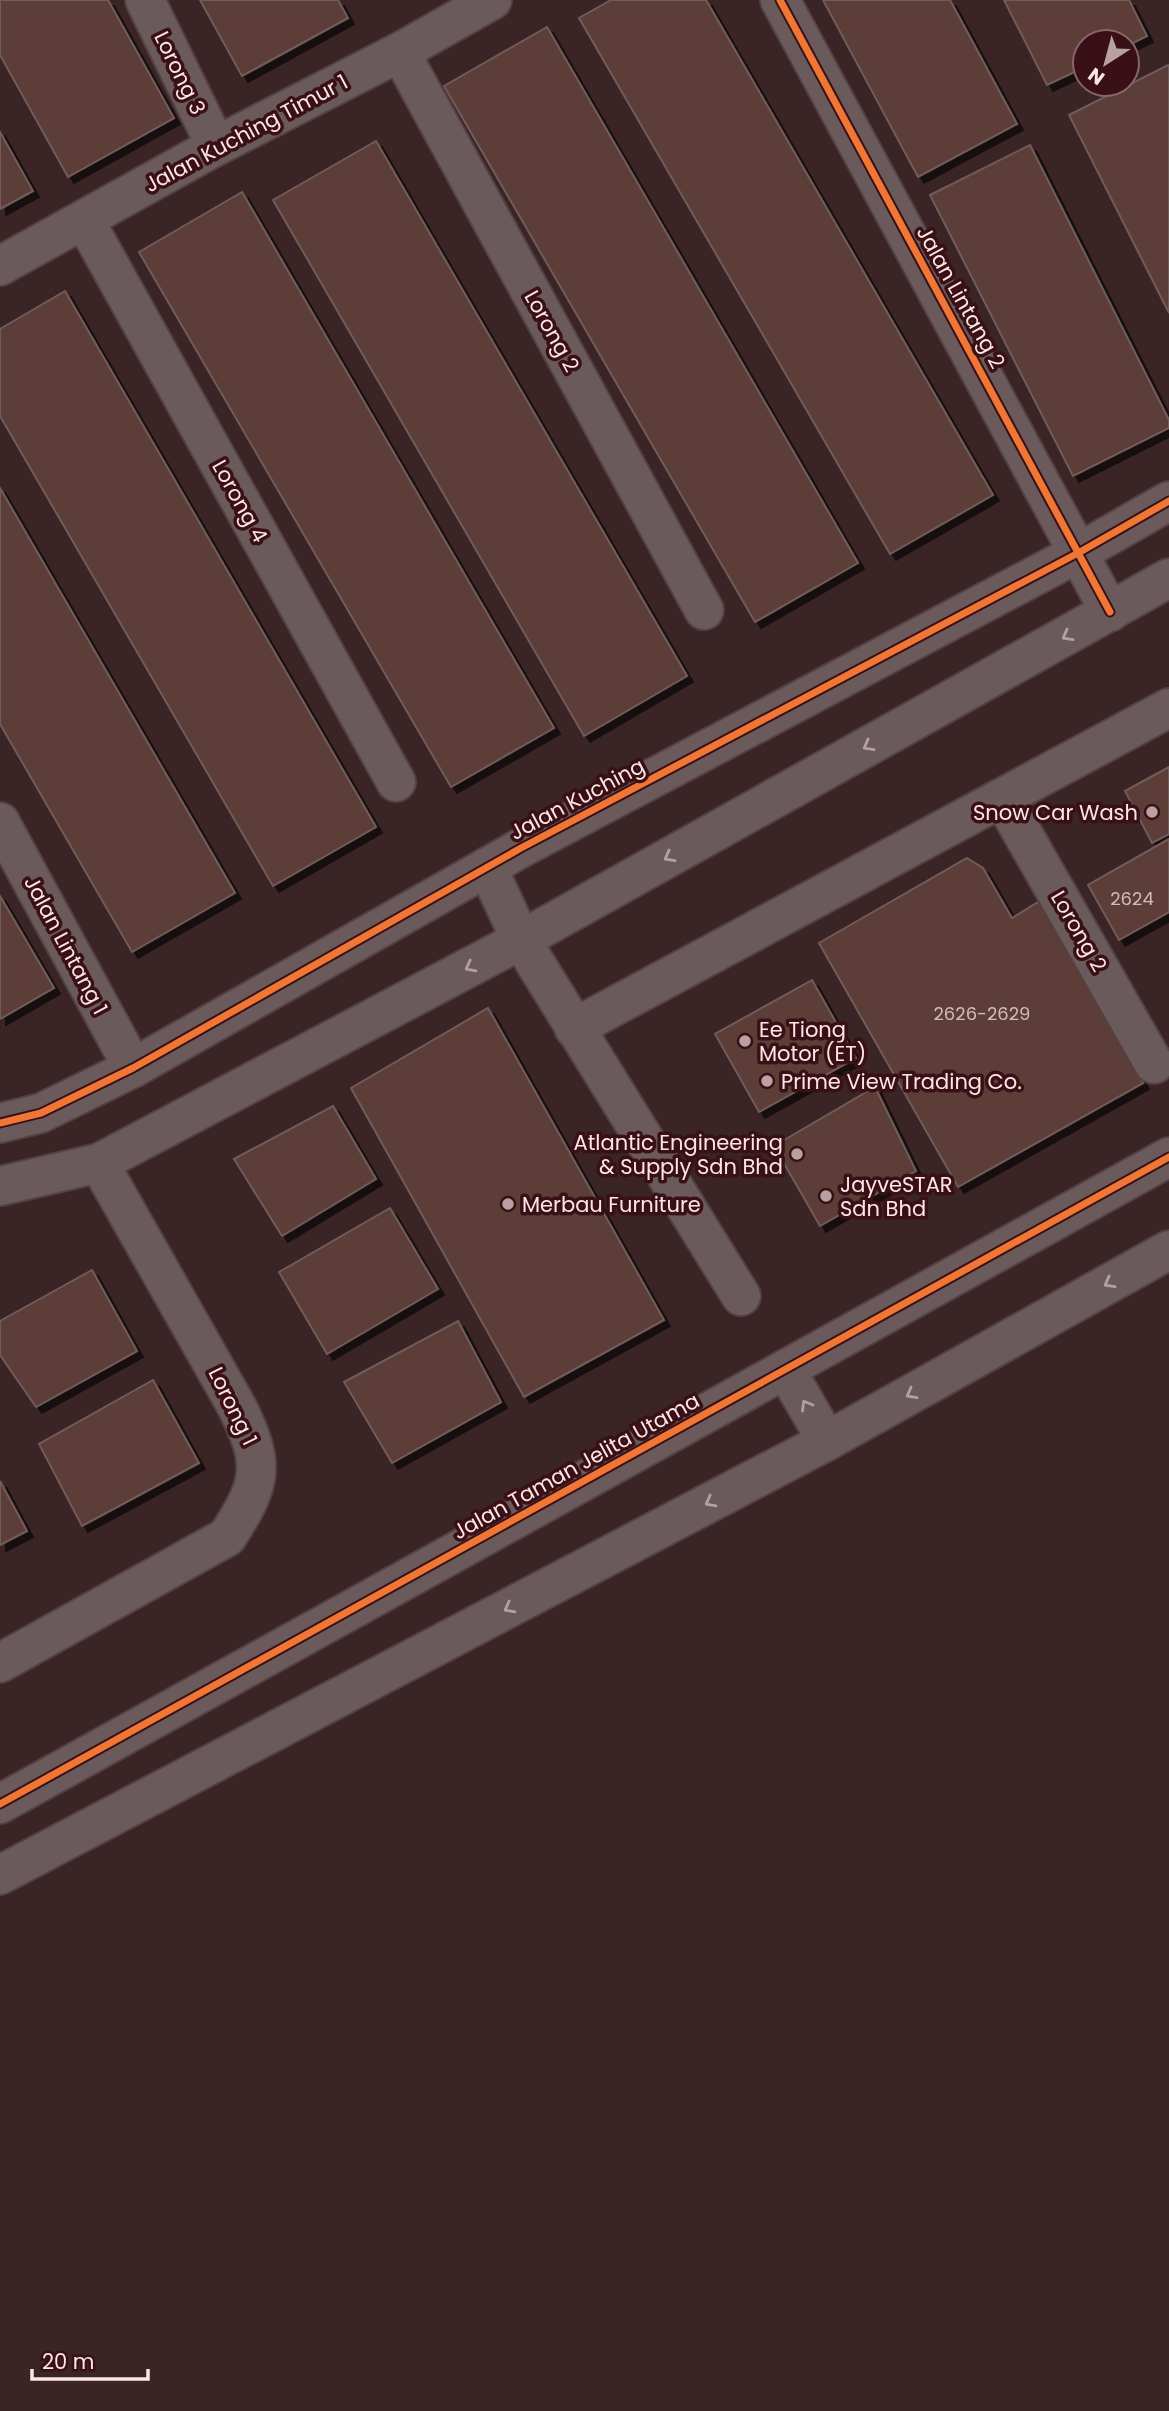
<svg xmlns="http://www.w3.org/2000/svg" width="1169" height="2411" viewBox="0 0 1169 2411" font-family="Poppins,sans-serif">
	<style>
		.building { fill: #5b3d38; stroke: #705c5a; stroke-width: 2; filter: url(#shadow) }
		.lines { fill: none; stroke-linecap: round; stroke-linejoin: round }
		.minor-casing { stroke: #544143; stroke-width: 42 }
		.minor { stroke: #6b5a5b; stroke-width: 38 }
		.cycleway-casing { stroke: #391015; stroke-width: 11 }
		.cycleway { stroke: #f07635; stroke-width: 7 }
		.oneway { stroke: #b4a0a0 }
		.poi-dot { fill: #b9a1a2; stroke: #391015; stroke-width: 2.5 }
		.labels { text-anchor: middle; dominant-baseline: central; stroke-width: 7; stroke-linejoin: round; paint-order: stroke }
		.number-label { font-size: 18px; fill: #d4bbba }
		.street-label { font-size: 21px; fill: #fde5e5; stroke: #391015 }
		.poi-label { font-size: 21px; fill: #fde5e5; stroke: #391015; text-anchor: start }
	</style>
	<defs>
		<filter id="shadow"><feDropShadow dx="6" dy="6" stdDeviation="0" flood-color="#0009"/></filter>
	</defs>
	<rect width="100%" height="100%" fill="#3a2426"/>
	<g class="building">
		<path d="M0 0H108L174 118 68 177 0 55Z"/>
		<path d="M200 0H338L348 18 242 76Z"/>
		<path d="M611 0H706L993 495 890 554 579 18Z"/>
		<path d="M823 0H950L1017 124 918 177Z"/>
		<path d="M1004 0H1129L1147 36 1127 46V42H1085V67L1047 85Z"/>
		<path d="M547 27 858 563 755 622 444 86Z"/>
		<path d="M1168 65 1169 67V313L1069 115Z"/>
		<path d="M0 132 33 191 0 209Z"/>
		<path d="M376 141 687 676 584 736 273 200Z"/>
		<path d="M1030 145 1169 420V428L1073 476 930 195Z"/>
		<path d="M242 192 554 728 451 787 139 252Z"/>
		<path d="M65 291 376 827 273 886 0 416V329Z"/>
		<path d="M0 488 235 893 132 952 0 724Z"/>
		<path d="M1169 767V834L1152 843 1125 791Z"/>
		<path d="M1169 839V912L1119 940 1088 885Z"/>
		<path d="M967 858 983 868 1012 918 1043 899 1143 1083 958 1187 819 943Z"/>
		<path d="M0 896 54 988 0 1019Z"/>
		<path d="M812 980 856 1058 759 1112 715 1034Z"/>
		<path d="M488 1008 664 1320 524 1397 351 1088Z"/>
		<path d="M875 1087 916 1171 820 1226 774 1146Z"/>
		<path d="M333 1106 376 1179 282 1236 234 1159Z"/>
		<path d="M390 1208 438 1289 327 1354 279 1272Z"/>
		<path d="M92 1270 137 1351 36 1407 0 1355V1321Z"/>
		<path d="M458 1321 501 1402 392 1463 344 1382Z"/>
		<path d="M153 1380 199 1463 82 1526 39 1444Z"/>
		<path d="M0 1481 27 1531 0 1545Z"/>
	</g>
	<g class="lines">
		<defs>
			<g id="minor">
				<path d="M145 0 216 146"/>
				<path d="M780 0 1110 612"/>
				<path d="M400 52 704 610"/>
				<path d="M85 221 396 782"/>
				<path d="M0 266 216 146 400 52 492 0"/>
				<path d="M1003 799 1154 1064"/>
				<path d="M0 822 133 1068"/>
				<path d="M487 867 521 940 741 1296"/>
				<path d="M574 1028 1169 708"/>
				<path d="M0 1123 41 1113 133 1068 521 848 1080 552 1169 501"/>
				<path d="M0 1186 99 1163 521 940 1169 578"/>
				<path d="M786 1370 827 1441"/>
				<path d="M0 1663 227 1537C262 1483 266 1465 237 1407L99 1163"/>
				<path d="M0 1804 1169 1157"/>
				<path d="M0 1875 827 1441 1169 1250"/>
			</g>
		</defs>
		<use href="#minor" class="minor-casing"/>
		<use href="#minor" class="minor"/>
		<defs>
			<g id="cycleway">
				<path d="M780 0 1110 612"/>
				<path d="M0 1123 41 1113 133 1068 521 848 1080 552 1169 501"/>
				<path d="M0 1804 1169 1157"/>
			</g>
		</defs>
		<use href="#cycleway" class="cycleway-casing"/>
		<use href="#cycleway" class="cycleway"/>
	</g>
	<defs><path id="oneway-chevron" d="M-2-3.5L2.5 0L-2 3.5" fill="none" stroke-width="1.6" stroke-linecap="round" stroke-linejoin="round" transform="scale(1.75)"/></defs>
	<g class="oneway">
		<use href="#oneway-chevron" transform="translate(1067 636) rotate(151)"/>
		<use href="#oneway-chevron" transform="translate(868 746) rotate(151)"/>
		<use href="#oneway-chevron" transform="translate(669 857) rotate(151)"/>
		<use href="#oneway-chevron" transform="translate(470 967) rotate(152)"/>
		<use href="#oneway-chevron" transform="translate(1109 1283) rotate(151)"/>
		<use href="#oneway-chevron" transform="translate(911 1394) rotate(151)"/>
		<use href="#oneway-chevron" transform="translate(806 1405) rotate(-120)"/>
		<use href="#oneway-chevron" transform="translate(710 1502) rotate(152)"/>
		<use href="#oneway-chevron" transform="translate(509 1608) rotate(152)"/>
	</g>
	<g class="poi-dot">
		<circle cx="1152" cy="812" r="7"/>
		<circle cx="745" cy="1041" r="7"/>
		<circle cx="767" cy="1081" r="7"/>
		<circle cx="797" cy="1154" r="7"/>
		<circle cx="826" cy="1196" r="7"/>
		<circle cx="508" cy="1204" r="7"/>
	</g>
	<g class="labels">
		<g class="number-label">
			<text x="1132" y="898">2624</text>
			<text x="982" y="1013">2626-2629</text>
		</g>
		<g class="street-label">
			<text transform="translate(180 73) rotate(64)">Lorong 3</text>
			<text transform="translate(246 133) rotate(-28)">Jalan Kuching Timur 1</text>
			<text transform="translate(961 297) rotate(61)">Jalan Lintang 2</text>
			<text transform="translate(552 331) rotate(61)">Lorong 2</text>
			<text transform="translate(240 501) rotate(61)">Lorong 4</text>
			<text transform="translate(577 799) rotate(-28)">Jalan Kuching</text>
			<text transform="translate(1079 931) rotate(60)">Lorong 2</text>
			<text transform="translate(66 945) rotate(62)">Jalan Lintang 1</text>
			<text transform="translate(233 1406) rotate(64)">Lorong 1</text>
			<text transform="translate(576 1466) rotate(-29)">Jalan Taman Jelita Utama</text>
		</g>
		<g class="poi-label">
			<text x="1138" y="812" text-anchor="end">Snow Car Wash</text>
			<text x="759" y="1029">Ee Tiong<tspan x="759" dy="24">Motor (ET)</tspan></text>
			<text x="781" y="1081">Prime View Trading Co.</text>
			<text x="783" y="1142" text-anchor="end">Atlantic Engineering<tspan x="783" dy="24">&amp; Supply Sdn Bhd</tspan></text>
			<text x="840" y="1184">JayveSTAR<tspan x="840" dy="24">Sdn Bhd</tspan></text>
			<text x="522" y="1204">Merbau Furniture</text>
		</g>
	</g>
	<g transform="translate(1106 63) rotate(216)"><circle r="33" fill="#391015" stroke="#876568" stroke-width="2"/>
	<path d="M0-5L12 26L0 18L-12 26Z" fill="#b9a1a2"/>
	<text y="-10" font-size="19" font-weight="bold" text-anchor="middle" fill="#fde5e5">N</text>
	</g>
	<path d="M32 2369v10h116v-10" fill="none" stroke="#fde5e5" stroke-width="3.5"/>
	<text x="42" y="2369" font-size="21" fill="#fde5e5" stroke="#391015" stroke-width="5" paint-order="stroke">20 m</text>
</svg>
